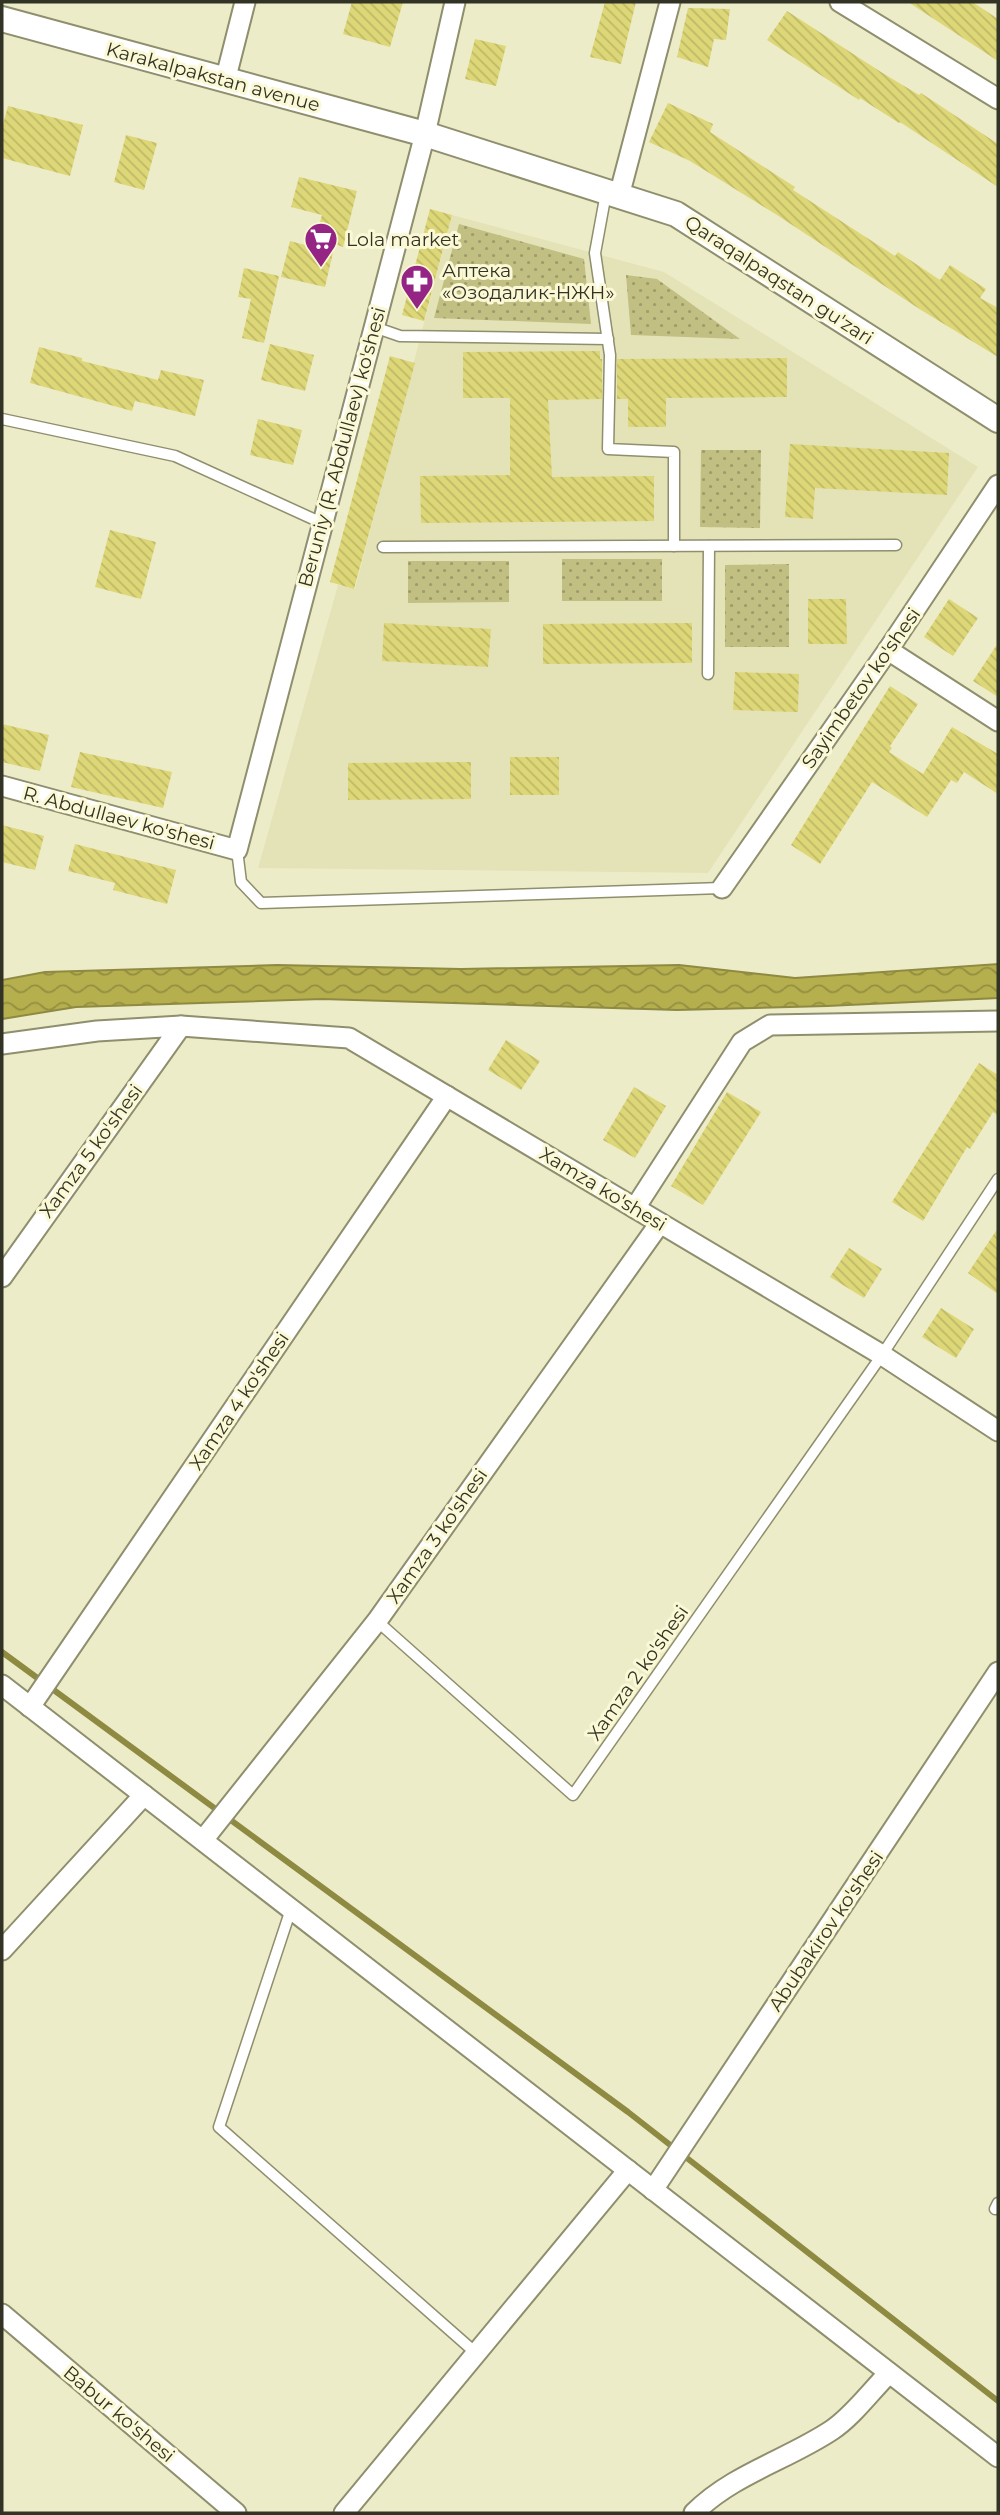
<svg xmlns="http://www.w3.org/2000/svg" width="1000" height="2515" viewBox="0 0 1000 2515" font-family="Montserrat,sans-serif">
	<style>
		.built { fill: #e4e3b7 }
		.grass { fill: url(#grass-dots) }
		.water { fill: url(#water-waves); stroke: #8e8a42; stroke-width: 2 }
		.lines { fill: none; stroke-linecap: round; stroke-linejoin: round }
		.stream { stroke: #8e8a42; stroke-width: 6 }
		.building { fill: url(#building-back-hatch) }
		.service-casing { stroke: #8f8e6d; stroke-width: 13 }
		.minor-casing { stroke: #8f8e6d; stroke-width: 23 }
		.tertiary-casing { stroke: #8f8e6d; stroke-width: 28 }
		.service { stroke: #fff; stroke-width: 10 }
		.minor { stroke: #fff; stroke-width: 19 }
		.tertiary { stroke: #fff; stroke-width: 24 }
		.labels { text-anchor: middle; dominant-baseline: central; stroke-width: 6; stroke-linejoin: round; paint-order: stroke }
		.street-label { font-size: 19px; fill: #333325; stroke: #fbf9d5 }
		.poi-label { font-size: 19px; fill: #333325; stroke: #fbf9d5; text-anchor: start }
	</style>
	<defs>
		<pattern id="grass-dots" width="8" height="8" patternUnits="userSpaceOnUse" patternTransform="scale(1.75)"><rect width="8" height="8" fill="#c2bf82"/><path d="M2 2h.1M6 6h.1" fill="none" stroke="#9e9c6a" stroke-width="1.8" stroke-linecap="round"/></pattern>
		<pattern id="water-waves" width="16" height="10" patternUnits="userSpaceOnUse" patternTransform="scale(1.75)"><rect width="16" height="10" fill="#b5af4e"/><path d="M0 5q4-4 8 0t8 0" fill="none" stroke="#948f41"/></pattern>
		<pattern id="building-back-hatch" width="6" height="6" patternUnits="userSpaceOnUse" patternTransform="scale(1.75)"><rect width="6" height="6" fill="#ddd777"/><path d="M-1 5l2 2M0 0l6 6M5-1l2 2" fill="none" stroke="#beb967"/></pattern>
	</defs>
	<rect width="100%" height="100%" fill="#edecc8"/>
	<path class="built" d="M452 215 664 272 978 467 708 873 258 868 338 585 355 589Z"/>
	<g class="grass">
		<path d="M459 224 584 259 591 324 434 318Z"/>
		<path d="M626 275 657 279 740 339 631 335Z"/>
		<path d="M701 450H761L760 528 700 527Z"/>
		<rect x="562" y="559" width="100" height="42"/>
		<path d="M408 561H509V602L408 603Z"/>
		<path d="M789 564V647H725V565Z"/>
	</g>
	<path class="water" d="M998 964V998L827 1006 677 1010 322 999 76 1007 2 1019V980L45 972 277 965 461 969 679 965 795 978Z"/>
	<g class="lines">
		<path class="stream" d="M2 1652 628 2112 998 2401"/>
	</g>
	<g class="building">
		<path d="M352 2H403L390 47 343 34Z"/>
		<path d="M605 2H636L621 64 590 57Z"/>
		<path d="M908 2H972L980 7 998 19V61Z"/>
		<path d="M688 8 730 9 726 40 714 39 708 67 677 57Z"/>
		<path d="M787 11 881 72 919 95 921 93 998 144V187L900 122 899 123 860 98 859 100 767 40Z"/>
		<path d="M475 39 506 46 496 86 465 79Z"/>
		<path d="M668 103 713 124 710 132 795 187 793 190 895 256 898 252 940 280 950 265 986 289 980 298 998 308V357L921 310 777 215 690 161 649 142Z"/>
		<path d="M8 106 83 125 70 176 2 158V128Z"/>
		<path d="M126 135 157 143 144 190 114 182Z"/>
		<path d="M299 177 357 191 343 247 335 244 325 287 281 277 290 241 313 247 322 215 291 207Z"/>
		<path d="M430 209 452 215 424 321 402 315Z"/>
		<path d="M244 268 279 276 264 343 242 338 251 299 238 297Z"/>
		<path d="M270 344 314 355 305 391 261 380Z"/>
		<path d="M39 347 82 358V361L158 380 161 370 204 380 195 416 135 401 132 411 30 383Z"/>
		<path d="M600 351V359H602V399L548 400 552 477 654 476V521L421 523 420 476 510 475V398H463V352Z"/>
		<path d="M390 356 415 363 354 589 330 582Z"/>
		<path d="M787 358V397L666 398V427H628V399H617V359Z"/>
		<path d="M258 419 302 430 293 465 250 455Z"/>
		<path d="M790 444 949 453 947 495 815 488 813 519 785 517Z"/>
		<path d="M110 530 156 542 141 599 95 587Z"/>
		<path d="M808 599H846L847 644H808Z"/>
		<path d="M949 599 978 618 953 656 924 637Z"/>
		<path d="M384 623 491 629 488 667 382 661Z"/>
		<path d="M692 623V663L543 664V624Z"/>
		<path d="M998 643V697L973 681Z"/>
		<path d="M735 672 799 674 798 712 733 710Z"/>
		<path d="M890 686 918 704 890 746 892 748 889 752 923 774 952 727 998 754V794L964 772 957 783 951 780 927 817 872 782 820 864 791 845Z"/>
		<path d="M2 724 49 735 40 771 2 762Z"/>
		<path d="M80 752 172 772 163 808 71 787Z"/>
		<rect x="510" y="757" width="49" height="38"/>
		<path d="M471 762V799L348 800V763Z"/>
		<path d="M2 825 44 836 35 870 2 862Z"/>
		<path d="M75 844 176 870 167 904 113 890 115 883 68 871Z"/>
		<path d="M506 1040 540 1061 521 1090 488 1070Z"/>
		<path d="M979 1063 998 1075V1116L993 1112 970 1149 967 1147 923 1221 892 1202Z"/>
		<path d="M634 1087 666 1106 635 1158 603 1140Z"/>
		<path d="M727 1092 761 1112 703 1205 671 1186Z"/>
		<path d="M998 1228V1294L968 1273Z"/>
		<path d="M849 1248 882 1269 864 1298 830 1277Z"/>
		<path d="M941 1308 974 1329 956 1358 922 1337Z"/>
	</g>
	<g class="lines">
		<defs>
			<g id="service">
				<path d="M606 193 595 253 610 355 608 449 674 452V546"/>
				<path d="M374 327 400 336 608 339"/>
				<path d="M2 419 175 456 322 523"/>
				<path d="M383 547 896 545"/>
				<path d="M708 674 709 546"/>
				<path d="M237 850 241 882 261 903 722 888"/>
				<path d="M377 1621 573 1795 882 1355 998 1179"/>
				<path d="M291 1909 219 2127 477 2354"/>
				<path d="M995 2209 998 2203"/>
			</g>
			<g id="minor">
				<path d="M840 2 998 99"/>
				<path d="M225 81 245 2"/>
				<path d="M619 196 670 2"/>
				<path d="M888 650 998 721"/>
				<path d="M2 786 237 850 425 134 455 2"/>
				<path d="M722 888 888 650 998 485"/>
				<path d="M2 1044 97 1031 181 1026 349 1038 882 1355 998 1431"/>
				<path d="M635 1208 742 1042 770 1025 998 1021"/>
				<path d="M2 1277 181 1026"/>
				<path d="M2 1685 998 2457"/>
				<path d="M30 1707 447 1096"/>
				<path d="M203 1840 377 1621 660 1223"/>
				<path d="M2 1950 144 1795"/>
				<path d="M653 2190 998 1672"/>
				<path d="M2 2314 236 2513"/>
				<path d="M344 2513 628 2170"/>
				<path d="M694 2513C733 2474 787 2460 832 2430 852 2417 872 2390 889 2373"/>
			</g>
			<path id="tertiary" d="M2 19 425 134 676 214 998 420"/>
		</defs>
		<use href="#service" class="service-casing"/>
		<use href="#minor" class="minor-casing"/>
		<use href="#tertiary" class="tertiary-casing"/>
		<use href="#service" class="service"/>
		<use href="#minor" class="minor"/>
		<use href="#tertiary" class="tertiary"/>
	</g>
	<defs>
		<symbol id="supermarket-pin" viewBox="-11 -11 22 30"><path d="M0 17L-7.5 6A9.5 9.5 0 1 1 7.5 6Z" fill="#952584" stroke="#fbf9d5"/><path d="M-6-5.5h2.5l.6 2H6L4.5 2H-2.5L-4.4-4H-6ZM-1.5 3.2a1.3 1.3 0 1 0 .1 0ZM3 3.2a1.3 1.3 0 1 0 .1 0Z" fill="#fff"/></symbol>
		<symbol id="pharmacy-pin" viewBox="-11 -11 22 30"><path d="M0 17L-7.5 6A9.5 9.5 0 1 1 7.5 6Z" fill="#952584" stroke="#fbf9d5"/><path d="M-2-6h4v4h4v4h-4v4h-4v-4h-4v-4h4Z" fill="#fff"/></symbol>
	</defs>
	<g fill-rule="evenodd">
		<use href="#supermarket-pin" x="302" y="220" width="38" height="52"/>
		<use href="#pharmacy-pin" x="398" y="262" width="38" height="52"/>
	</g>
	<g class="labels">
		<g class="street-label">
			<text transform="translate(213 77) rotate(15)">Karakalpakstan avenue</text>
			<text transform="translate(779 280) rotate(33)">Qaraqalpaqstan gu'zari</text>
			<text transform="translate(342 447) rotate(-75)">Beruniy (R. Abdullaev) ko'shesi</text>
			<text transform="translate(861 688) rotate(-55)">Sayimbetov ko'shesi</text>
			<text transform="translate(119 818) rotate(15)">R. Abdullaev ko'shesi</text>
			<text transform="translate(91 1151) rotate(-54)">Xamza 5 ko'shesi</text>
			<text transform="translate(603 1189) rotate(31)">Xamza ko'shesi</text>
			<text transform="translate(239 1401) rotate(-56)">Xamza 4 ko'shesi</text>
			<text transform="translate(437 1536) rotate(-55)">Xamza 3 ko'shesi</text>
			<text transform="translate(638 1673) rotate(-55)">Xamza 2 ko'shesi</text>
			<text transform="translate(826 1931) rotate(-56)">Abubakirov ko'shesi</text>
			<text transform="translate(119 2414) rotate(40)">Babur ko'shesi</text>
		</g>
		<g class="poi-label">
			<text x="346" y="239">Lola market</text>
			<text x="442" y="270">Аптека<tspan x="442" dy="22">«Озодалик-НЖН»</tspan></text>
		</g>
	</g>
	<rect width="1000" height="2515" fill="none" stroke="#333325" stroke-width="7"/>
</svg>
